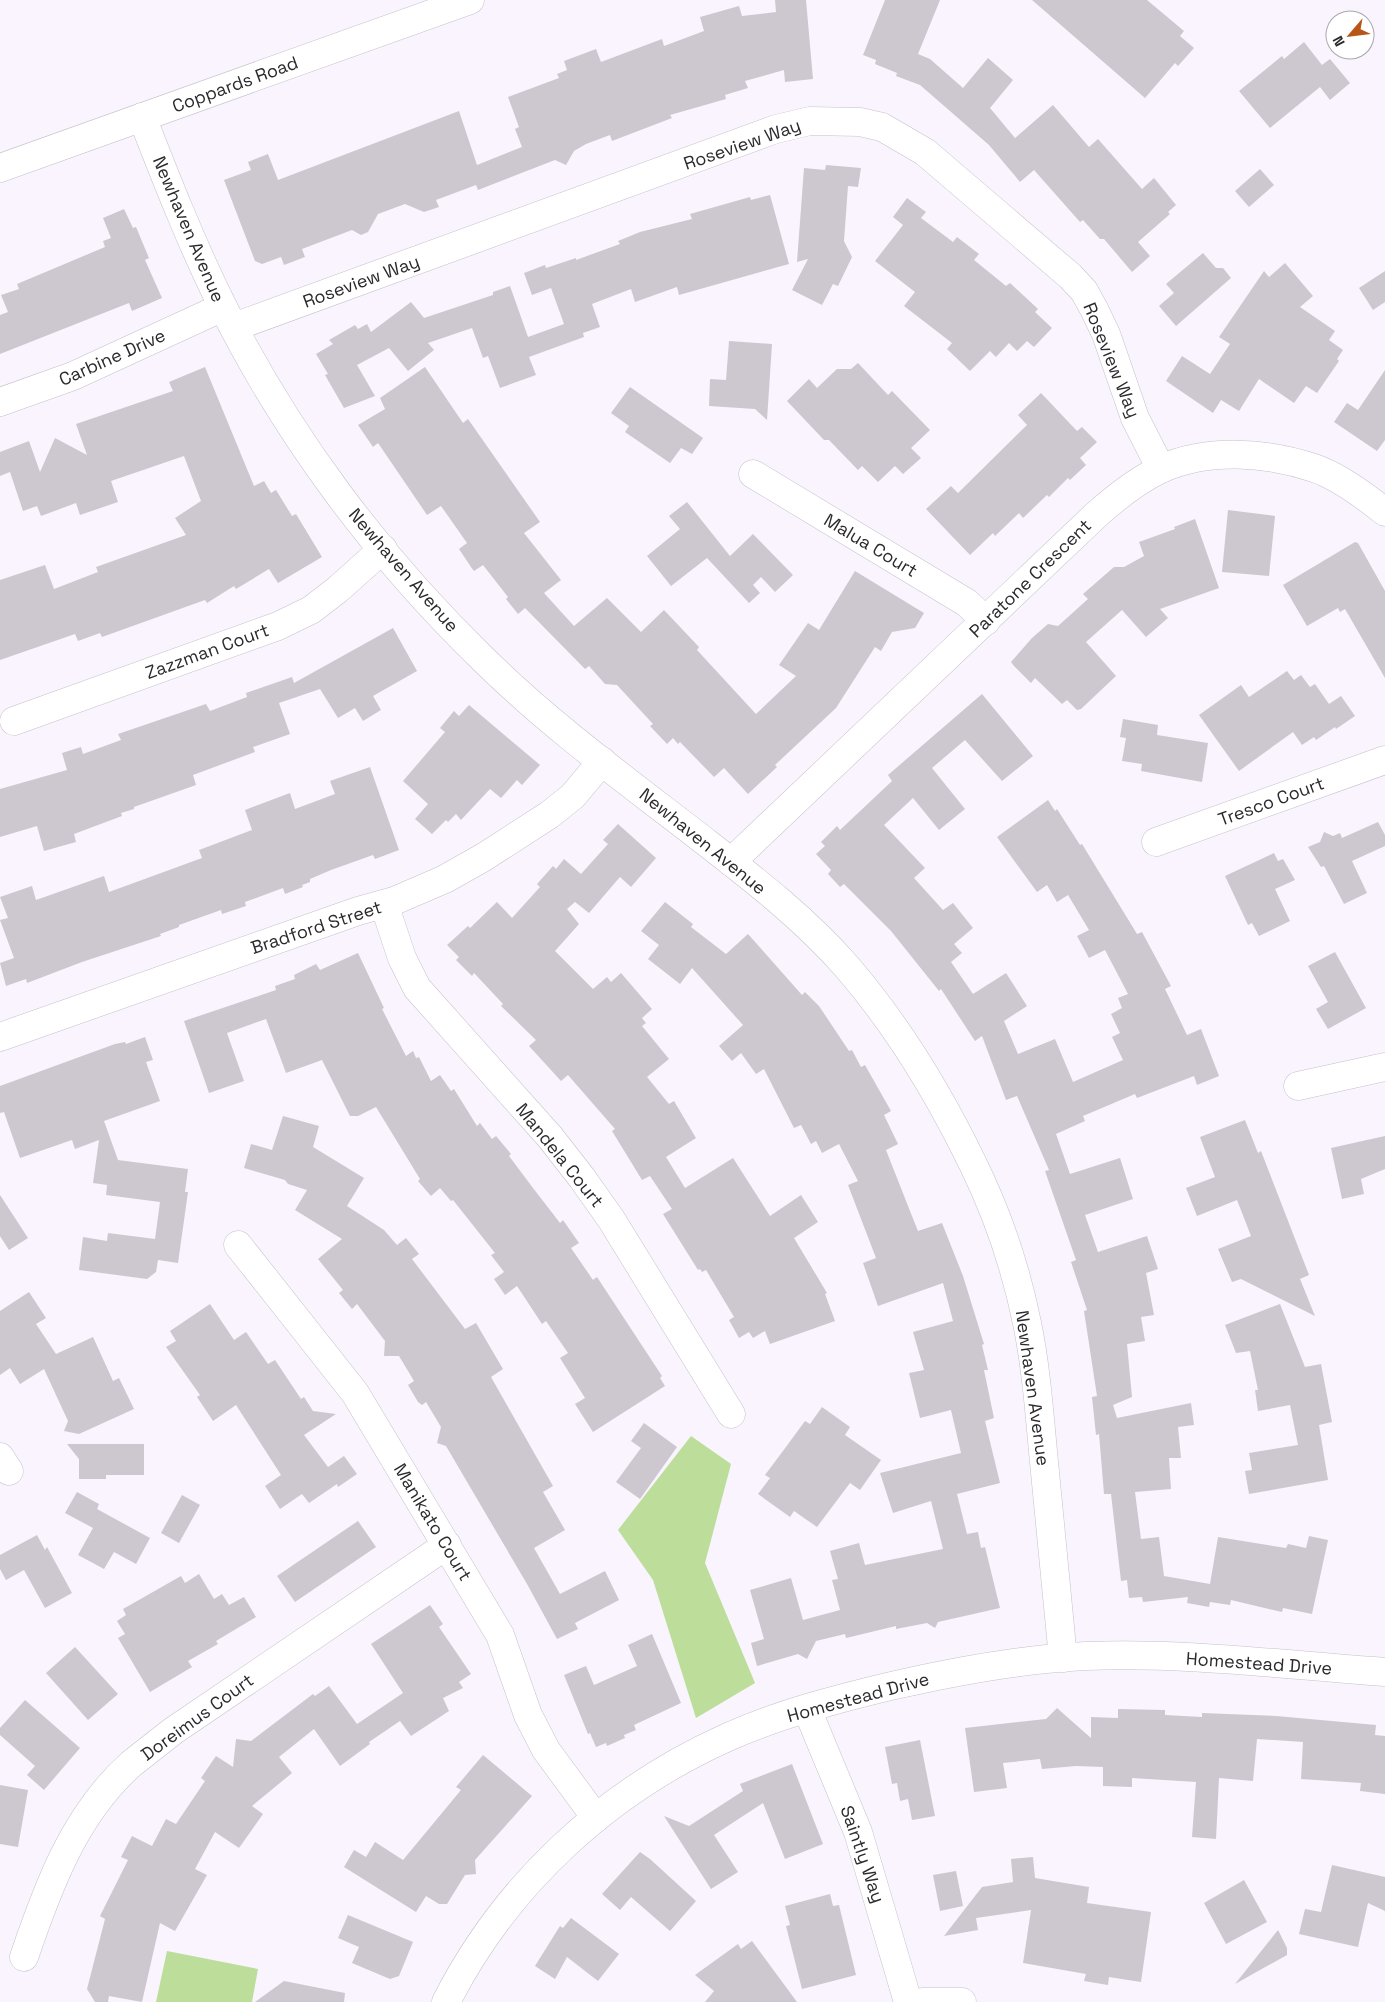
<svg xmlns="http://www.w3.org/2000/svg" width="1385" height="2002" viewBox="0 0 1385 2002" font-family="'Space Grotesk',sans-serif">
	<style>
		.green { fill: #bcde9a }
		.building { fill: #cdc8d0 }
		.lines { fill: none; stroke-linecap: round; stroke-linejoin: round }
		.street-casing { stroke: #c6c1c9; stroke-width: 29 }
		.secondary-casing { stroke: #c6c1c9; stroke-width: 29 }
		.street { stroke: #fff; stroke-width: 28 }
		.secondary { stroke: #fff; stroke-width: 28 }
		.labels { text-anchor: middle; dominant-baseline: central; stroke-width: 4.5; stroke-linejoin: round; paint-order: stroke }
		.street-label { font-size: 18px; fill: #2b292c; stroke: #fff }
	</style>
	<rect width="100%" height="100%" fill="#f9f4fd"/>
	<g class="green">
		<path d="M691 1436 731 1464 705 1563 755 1683 696 1718 653 1580 618 1530Z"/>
		<path d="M167 1951 258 1969 252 2002H156Z"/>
	</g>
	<g class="building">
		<path d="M775 0H806L813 79 785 82 784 70 745 81 748 88 725 95 726 99 670 115 672 118 612 141 610 135 586 144 574 151 566 165 555 160 478 190 476 185 436 200 439 207 424 212 405 204 378 214 368 232 361 235 352 230 302 249 305 257 284 265 281 257 262 264 255 261 224 180 251 170 248 162 268 154 278 180 459 111 477 165 522 147 515 129 519 127 508 97 559 78 557 74 567 70 564 61 596 49 601 62 662 39 664 46 704 31 700 17 739 6 742 16 776 12Z"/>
		<path d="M885 0H940L918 54 930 59 963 88 988 58 1013 80 990 108 1015 138 1053 105 1089 147 1098 139 1142 189 1154 178 1176 205 1168 212 1170 214 1138 242 1150 256 1132 272 1104 239H1100L1083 220 1080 222 1034 170 1020 182 989 145 920 85 896 76 897 73 875 64 876 60 863 55Z"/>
		<path d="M1032 0H1147L1184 31 1180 36 1194 48 1178 66 1175 63 1145 98Z"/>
		<path d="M1304 42 1322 65 1330 59 1350 83 1330 100 1320 87 1270 128 1239 91 1282 56 1284 59Z"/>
		<path d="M826 165 861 168 858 187 848 186 844 241 852 257 838 286 833 284 822 305 792 290 808 259 797 262 804 168 825 170Z"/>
		<path d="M1260 169 1274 185 1249 207 1235 191Z"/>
		<path d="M770 195 789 264 679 295 677 287 635 302 631 289 592 304 600 327 583 333 584 337 529 357 536 375 500 388 488 356 483 358 472 328 428 343 434 350 408 371 389 348 357 365 375 396 344 408 325 375 328 374 316 354 333 344 329 340 355 325 358 329 367 324 371 332 411 302 424 318 493 295V292L510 286 528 337 564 324 551 288 532 295 524 273 545 265 546 268 576 258V260L620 244 618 241 640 232 692 219 690 214 750 197 751 200Z"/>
		<path d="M907 198 926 212 921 218 953 242 957 237 979 254 974 260 1006 286 1010 283 1038 309 1035 312 1052 328 1034 347 1027 341 1017 351 1009 343 996 357 990 351 970 371 947 349 952 343 904 306 915 292 875 261 903 225 893 217Z"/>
		<path d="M124 209 133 228 136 227 149 258 145 260 162 298 132 311 129 303 0 354V315L8 312 1 295 19 289 17 284 105 247 103 241 111 238 103 218Z"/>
		<path d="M1203 253 1216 268H1223L1231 278 1176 326 1159 306 1174 293 1166 284Z"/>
		<path d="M1285 263 1313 296 1300 307 1335 331 1329 340 1343 350 1337 359 1339 361 1317 393 1306 386 1294 403 1259 379 1239 411 1221 400 1213 413 1166 381 1182 356 1210 374 1230 344 1219 337 1264 271 1269 277Z"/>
		<path d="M1385 271V302L1373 310 1359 288Z"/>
		<path d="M729 341 772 344 767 420 755 409 709 406 710 379 726 380Z"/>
		<path d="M858 363 888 395 892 391 930 430 911 448 921 458 903 474 895 466 878 482 862 466 858 470 829 440H824L787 401 809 379 817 388 837 369H851Z"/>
		<path d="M205 367 254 486 264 481 271 493 276 490 292 516 296 514 322 557 278 583 269 569 236 589 234 586 207 603 205 600 102 637 100 633 78 641 75 634 0 660V580L45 565 54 589 98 572 96 567 186 535 175 518 201 501 184 456 111 481 118 502 80 515 76 503 41 516 37 506 23 511 10 472 0 476V452L29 441 40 472 55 438 87 455 76 424 173 391 169 382Z"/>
		<path d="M425 367 463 423 468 419 540 522 524 533 561 580 544 593 574 626 607 598 641 632 664 610 699 647 697 650 756 714 796 676 779 665 808 623 819 630 855 571 924 613 915 628 892 632 881 651 875 647 836 708 775 765 777 767 748 794 724 768 714 777 680 742 678 744 673 738 667 744 650 726 653 724 617 685 605 684 589 666 585 669 525 608 518 614 506 599 508 597 483 565 474 571 471 567 459 549 467 543 441 506 427 515 378 443 373 447 358 425 385 409 380 398Z"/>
		<path d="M1385 370V440L1377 451 1334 422 1347 403 1358 410Z"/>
		<path d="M630 387 703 438 692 454 681 448 670 463 625 432 629 426 611 413Z"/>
		<path d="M1041 393 1077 431 1082 427 1097 442 1080 458 1086 465 1070 480 1068 478 1049 497 1047 495 1023 518 1019 513 995 536 993 533 970 555 926 509 951 486 958 493 1027 425 1018 415Z"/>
		<path d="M687 502 730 556 753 534 793 575 775 592 761 577 753 585 760 593 749 603 707 558 671 586 647 556 680 529 669 516Z"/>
		<path d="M1228 510 1275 516 1269 576 1222 572Z"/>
		<path d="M1195 519 1219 588 1160 609 1168 618 1146 637 1122 610 1086 642 1116 676 1081 709 1077 710 1067 700 1062 704 1035 678 1031 683 1014 666 1011 662 1032 638 1048 624 1058 626 1088 599 1083 594 1114 567H1124L1144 556 1139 542 1175 529 1174 527Z"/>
		<path d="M1355 542 1358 543 1385 591V678L1345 609 1340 612 1338 608 1307 626 1283 585Z"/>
		<path d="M393 628 417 671 373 696 381 710 363 721 355 708 338 718 320 689 279 703 290 734 253 747 255 752 193 775 196 785 134 807V809L121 813 122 816 74 834 76 842 44 851 37 826 0 837V789L67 770 62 753 81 747 83 754 121 740 118 734 206 704 210 711 247 697 246 693 292 677 294 683Z"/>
		<path d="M1287 671 1294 680 1301 675 1310 687 1315 684 1329 704 1341 696 1355 716 1336 729 1335 727 1316 740 1314 737 1302 745 1293 732 1239 771 1199 715 1241 685 1249 697Z"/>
		<path d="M982 694 1033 756 1002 781 965 740 932 768 965 809 939 830 913 798 884 825 925 868 914 878 943 910 953 903 973 928 954 944 962 953 951 962 973 994 1006 973 1027 1006 1004 1021 1018 1054 1055 1039 1073 1082 1123 1060 1112 1037 1120 1033 1111 1014 1122 1008 1118 998 1128 994 1105 950 1089 958 1077 936 1089 930 1068 895 1057 902 1047 885 1037 892 997 837 1048 800 1055 811 1057 809 1080 845 1082 844 1137 934 1142 932 1171 986 1165 989 1187 1035 1201 1029 1219 1076 1197 1085 1194 1076 1137 1098 1135 1094 1083 1116 1085 1121 1056 1134 1070 1174 1120 1158 1133 1199 1085 1215 1098 1252 1147 1236 1158 1269 1146 1273 1154 1315 1141 1317 1145 1341 1127 1344 1132 1397 1113 1405 1117 1418 1191 1403 1194 1425 1178 1427 1181 1458H1169L1171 1489 1135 1492 1141 1539 1159 1537 1164 1576 1210 1584 1218 1537 1286 1548 1288 1544 1306 1548 1309 1536 1328 1540 1312 1614 1283 1608 1282 1612 1231 1600 1230 1605 1210 1602 1209 1607 1187 1603 1188 1597 1143 1602 1142 1597 1129 1598 1127 1580 1121 1581 1111 1494H1104L1099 1434 1096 1435 1092 1397 1097 1396 1084 1311 1087 1310 1071 1262 1076 1260 1045 1171 1049 1170 1017 1096 1006 1100 982 1036 975 1041 941 989 939 991 891 931 844 884 840 887 828 874 831 870 816 854 825 846 821 842 837 826 840 830 892 781 888 775Z"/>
		<path d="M469 705 540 765 522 785 517 780 501 798 490 789 461 820 456 814 448 822 446 820 432 834 415 819 428 804 403 781 445 732 440 728 454 711 459 716Z"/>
		<path d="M1123 719 1158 725 1157 735 1208 743 1202 782 1141 771 1142 764 1122 761 1126 738 1120 737Z"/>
		<path d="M370 767 399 850 375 859 373 855 331 870 310 879V882L302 885 303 887 285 894 283 888 245 902 246 906 222 914 221 910 179 925V927L160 934 161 936 82 962 27 983 26 979 6 986 0 963 14 958 0 920 8 918 0 897 32 886 36 900 104 876 109 892 202 858 199 850 252 830 245 810 290 793 295 809 335 794 330 781Z"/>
		<path d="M1378 822 1385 835V846L1352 861 1367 893 1344 904 1324 866 1321 867 1308 847 1320 842 1324 832 1333 836 1340 833 1342 838Z"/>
		<path d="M618 824 656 858 631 887 620 877 589 913 575 902 567 909 579 924 555 951 593 989 607 977 611 982 621 973 652 1009 642 1018 646 1023 642 1026 669 1059 647 1077 669 1104 674 1101 696 1138 666 1157 685 1188 733 1158 770 1216 801 1195 818 1222 794 1238 827 1293 825 1294 835 1321 770 1344 765 1331 753 1338 749 1332 739 1338 729 1320 734 1317 706 1270 702 1272 700 1269 698 1270 663 1214 672 1209 650 1176 642 1180 612 1131 615 1129 568 1075 561 1081 529 1046 536 1040 501 1006 503 1004 474 973 472 976 456 960 459 957 447 945 468 926 470 928 497 902 512 918 540 887 537 884 553 866 556 869 564 859 581 874 608 844 603 840Z"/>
		<path d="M1274 853 1278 861 1283 859 1295 880 1275 889 1290 921 1259 936 1252 923 1248 925 1225 876Z"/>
		<path d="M665 902 693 924 691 927 726 954 748 934 802 995 805 992 819 1006 849 1051 852 1050 861 1067 865 1065 891 1111 884 1115 898 1144 886 1150 910 1211 918 1231 942 1223 963 1276 984 1344 982 1345 988 1370H984L994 1418 985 1421 1000 1483 957 1494 967 1534 978 1532 981 1548 985 1547 1000 1608 938 1622 935 1628 927 1623 896 1629V1626L846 1638 845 1634 816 1641 807 1659 798 1654 757 1666 751 1643 764 1639 750 1590 791 1578 803 1620 840 1610 832 1580 838 1579 830 1551 859 1543 865 1565 943 1549 931 1501 893 1513 880 1473 961 1453 951 1410 920 1418 909 1373 924 1370 913 1332 953 1321 943 1283 878 1306 863 1263 876 1258 848 1185 858 1181 839 1144 822 1153 816 1141 811 1144 801 1125 794 1128 764 1069 756 1074 741 1053 732 1061 719 1046 743 1025 692 968 680 984 648 959 659 945 641 931Z"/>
		<path d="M1335 952 1366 1008 1328 1029 1316 1009 1328 1002 1308 966Z"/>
		<path d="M358 953 384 1008 382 1009 406 1056 413 1051 416 1058 419 1057 431 1081 440 1075 451 1091 454 1089 477 1126 480 1123 492 1139 496 1136 511 1154 509 1156 533 1188 560 1223 563 1220 579 1243 571 1248 593 1280 597 1277 662 1376 660 1378 665 1386 593 1432 575 1404 585 1398 560 1358 568 1353 546 1321 542 1324 517 1286 505 1295 494 1279 504 1272 491 1255 495 1253 453 1200 451 1201 440 1188 431 1196 418 1181 420 1179 376 1107 358 1116H350L322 1060 286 1073 266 1019 227 1033 244 1081 209 1093 184 1021 276 990 275 986 295 979 294 975 316 964 320 970Z"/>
		<path d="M145 1037 153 1060 146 1062 160 1101 104 1121 118 1160 188 1169 185 1192H188L178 1263 158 1260 156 1272 147 1279 79 1270 83 1237 107 1241 108 1233 155 1239 160 1202 106 1195 107 1185 93 1183 99 1140 75 1149 72 1140 20 1158 4 1112 0 1113V1086L115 1044 125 1042 126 1044Z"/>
		<path d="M283 1116 319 1126 313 1147 364 1178 347 1206 384 1230 397 1245 406 1238 419 1254 412 1259 465 1329 476 1323 503 1369 491 1377 553 1486 543 1492 565 1530 534 1548 560 1594 605 1571 619 1600 575 1623 578 1629 557 1639 527 1584 446 1446 437 1443 441 1427 426 1402 422 1405 418 1402 408 1385 414 1381 399 1356H384L385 1341 357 1304 352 1309 339 1293 343 1290 318 1259 342 1239 295 1210 307 1190 288 1184 285 1180 244 1168 251 1144 272 1150Z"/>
		<path d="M1245 1120 1258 1153 1261 1151 1309 1275 1300 1279 1315 1316 1241 1279 1232 1282 1218 1249 1251 1236 1237 1200 1197 1216 1186 1188 1215 1177 1200 1137Z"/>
		<path d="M1385 1136V1169L1361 1179 1364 1194 1342 1199 1331 1148Z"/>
		<path d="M0 1195 28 1238 9 1250 0 1236Z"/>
		<path d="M29 1292 46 1318 36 1324 56 1354 93 1337 113 1381 119 1378 134 1409 79 1434 64 1431 68 1421 44 1369 20 1384 10 1368 0 1375V1311Z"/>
		<path d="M210 1304 234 1340 246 1332 268 1364 275 1360 301 1399 304 1397 313 1411 336 1414 304 1435 328 1467 344 1456 357 1474 338 1487 337 1484 309 1503 302 1494 280 1509 265 1486 281 1475 236 1405 213 1421 197 1397 200 1395 166 1347 176 1341 170 1331Z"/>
		<path d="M1280 1304 1305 1367 1321 1364 1332 1422 1319 1425 1328 1480 1249 1494 1245 1471 1252 1470 1249 1453 1298 1445 1290 1405 1258 1411 1255 1390H1258L1250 1351 1236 1353 1225 1325Z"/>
		<path d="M822 1407 850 1427 845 1435 881 1460 860 1490 850 1483 817 1527 794 1511 790 1517 758 1494 770 1478 765 1475 783 1451 805 1421 810 1424Z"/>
		<path d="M644 1423 677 1447 640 1499 616 1482 641 1448 631 1441Z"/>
		<path d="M67 1444H144V1475H106V1479H79V1459Z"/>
		<path d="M77 1492 99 1504 97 1509 150 1538 136 1564 114 1552 104 1569 78 1555 93 1528 65 1513Z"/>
		<path d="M182 1495 200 1505 179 1543 161 1533Z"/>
		<path d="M358 1521 376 1547 295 1602 277 1576Z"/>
		<path d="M37 1535 45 1550 47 1547 72 1593 45 1608 24 1570 6 1580 0 1569V1555Z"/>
		<path d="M199 1574 214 1599 222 1594 229 1605 244 1597 256 1617 216 1641 218 1644 188 1661 192 1667 150 1692 118 1638 125 1634 117 1621 126 1615 123 1609 181 1576 185 1583Z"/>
		<path d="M430 1605 443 1624 439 1627 471 1674 459 1682 463 1688 443 1698 449 1711 411 1736 400 1721 369 1742 370 1744 340 1766 314 1729 279 1757 292 1773 252 1806 263 1814 239 1848 215 1832 195 1869 207 1875 175 1931 160 1923 142 2002 109 1996 108 2002H95L87 1989 105 1919 100 1916 128 1860 121 1857 132 1836 152 1846 166 1819 176 1824 205 1781 201 1778 216 1756 233 1767 236 1739 251 1741 313 1694 315 1696 329 1686 357 1724 403 1693 371 1644Z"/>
		<path d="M652 1634 681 1703 634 1725 636 1730 624 1735 625 1738 607 1746 606 1743 596 1747 590 1733 588 1734 564 1675 586 1666 594 1685 637 1666 628 1645Z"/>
		<path d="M75 1647 118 1694 88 1720 46 1673Z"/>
		<path d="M25 1700 80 1748 44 1790 27 1775 35 1766 0 1735V1728Z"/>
		<path d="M1057 1708 1091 1738V1717L1118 1718V1709L1165 1710V1715L1202 1717V1713L1276 1716 1376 1725 1375 1735 1385 1736V1794L1360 1791 1361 1783 1301 1779 1303 1742 1257 1739 1253 1781 1219 1778 1216 1839 1192 1837 1196 1782 1132 1778V1787L1103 1786V1767L1076 1766 1042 1769 1040 1759 1003 1763 1007 1788 974 1792 965 1728 1046 1719Z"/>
		<path d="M920 1740 935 1816 912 1820 908 1799 900 1801 897 1783 892 1784 885 1747Z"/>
		<path d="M483 1755 532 1796 475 1860 476 1874 465 1875 447 1904H439L426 1896 416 1912 344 1867 354 1850 366 1857 375 1842 403 1860 461 1790 456 1787Z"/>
		<path d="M792 1764 823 1844 785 1859 763 1803 714 1835 738 1872 711 1889 664 1816 689 1826 743 1791 740 1784Z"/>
		<path d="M0 1785 28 1790 18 1847 0 1844Z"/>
		<path d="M640 1852 650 1859 696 1901 670 1931 631 1897 620 1910 602 1894Z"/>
		<path d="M1033 1857 1035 1878 1089 1887 1087 1903 1151 1912 1141 1982 1109 1977 1108 1985 1084 1981 1086 1974 1023 1963 1031 1910 976 1918 978 1930 944 1936 982 1887 1013 1882 1011 1859Z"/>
		<path d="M1332 1865 1385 1877V1911L1368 1903 1358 1947 1299 1934 1305 1909 1321 1912Z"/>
		<path d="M956 1871 963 1906 940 1911 933 1875Z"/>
		<path d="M1244 1880 1267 1922 1226 1944 1204 1903Z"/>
		<path d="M830 1894 833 1906 839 1905 856 1975 802 1989 786 1926 790 1925 785 1906Z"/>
		<path d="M348 1915 413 1942 399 1976 390 1979 352 1963 359 1947 338 1938Z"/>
		<path d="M571 1918 619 1954 598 1981 567 1957 555 1979 535 1966 560 1926 563 1928Z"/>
		<path d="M1278 1930 1287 1948V1955L1235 1984Z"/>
		<path d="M752 1941 797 2002H705L714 1991 695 1975 738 1944 741 1949Z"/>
		<path d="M284 1981 345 1993 344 2002H255Z"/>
	</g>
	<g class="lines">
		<defs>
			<g id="street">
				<path d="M234 327 776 129 810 121 860 122 882 127 925 152 1070 276 1084 291 1094 309 1106 334 1135 418 1161 469"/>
				<path d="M0 402 73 376 223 307"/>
				<path d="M753 474 967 603 986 621"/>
				<path d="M14 721 278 626 311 610 337 590 383 549"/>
				<path d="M1156 842 1385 760"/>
				<path d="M731 862 1096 515C1116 497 1136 481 1161 469 1208 448 1266 452 1314 468 1338 476 1365 496 1385 512"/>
				<path d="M384 904 402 958 417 988 550 1137 582 1178 611 1219 731 1414"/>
				<path d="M0 1037 358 911 394 901 445 879 484 857 549 815 573 796 602 761"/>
				<path d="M1298 1086 1385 1067"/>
				<path d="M238 1245 355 1393 500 1635 528 1715 546 1750 596 1818"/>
				<path d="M0 1457 9 1471"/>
				<path d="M807 1709 858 1832 908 2002"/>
				<path d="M24 1957C48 1887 74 1815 131 1764 145 1753 159 1742 173 1731L447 1545"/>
				<path d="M923 2002H962"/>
			</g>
			<g id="secondary">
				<path d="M142 117C167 181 192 245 223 307 288 437 378 557 483 659 552 727 631 784 707 843 756 881 806 920 847 967 898 1026 939 1094 973 1164 997 1213 1016 1269 1027 1323 1037 1371 1040 1423 1045 1472 1051 1534 1057 1596 1063 1658"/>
				<path d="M0 168 470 0"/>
				<path d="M446 2002C506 1884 607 1791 728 1737 780 1714 836 1699 891 1686 956 1671 1020 1659 1086 1656 1185 1652 1286 1665 1385 1672"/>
			</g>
		</defs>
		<use href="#street" class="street-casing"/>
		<use href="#secondary" class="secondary-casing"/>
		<use href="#street" class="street"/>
		<use href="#secondary" class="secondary"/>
	</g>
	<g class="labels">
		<g class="street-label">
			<text transform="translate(235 84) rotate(-20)">Coppards Road</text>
			<text transform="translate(742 144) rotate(-19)">Roseview Way</text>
			<text transform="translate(189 229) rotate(67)">Newhaven Avenue</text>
			<text transform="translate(361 281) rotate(-20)">Roseview Way</text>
			<text transform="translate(112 357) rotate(-24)">Carbine Drive</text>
			<text transform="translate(1112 360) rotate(68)">Roseview Way</text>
			<text transform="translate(871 545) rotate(31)">Malua Court</text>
			<text transform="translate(404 570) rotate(49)">Newhaven Avenue</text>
			<text transform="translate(1030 578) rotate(-44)">Paratone Crescent</text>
			<text transform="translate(207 651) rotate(-20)">Zazzman Court</text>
			<text transform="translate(1271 801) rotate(-20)">Tresco Court</text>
			<text transform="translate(703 841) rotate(39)">Newhaven Avenue</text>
			<text transform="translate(316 927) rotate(-18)">Bradford Street</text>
			<text transform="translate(560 1155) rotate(51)">Mandela Court</text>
			<text transform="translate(1033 1388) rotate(82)">Newhaven Avenue</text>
			<text transform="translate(433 1522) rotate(59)">Manikato Court</text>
			<text transform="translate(1259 1663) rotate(4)">Homestead Drive</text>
			<text transform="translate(858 1697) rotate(-15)">Homestead Drive</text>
			<text transform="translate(197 1717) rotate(-36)">Doreimus Court</text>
			<text transform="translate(863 1854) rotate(71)">Saintly Way</text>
		</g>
	</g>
	<g transform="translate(1350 35) rotate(242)"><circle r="24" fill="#ffffff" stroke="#aaa9ab"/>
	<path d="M0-4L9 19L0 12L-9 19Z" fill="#b75617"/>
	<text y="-8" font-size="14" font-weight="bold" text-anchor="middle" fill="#2b292c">N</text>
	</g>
</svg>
